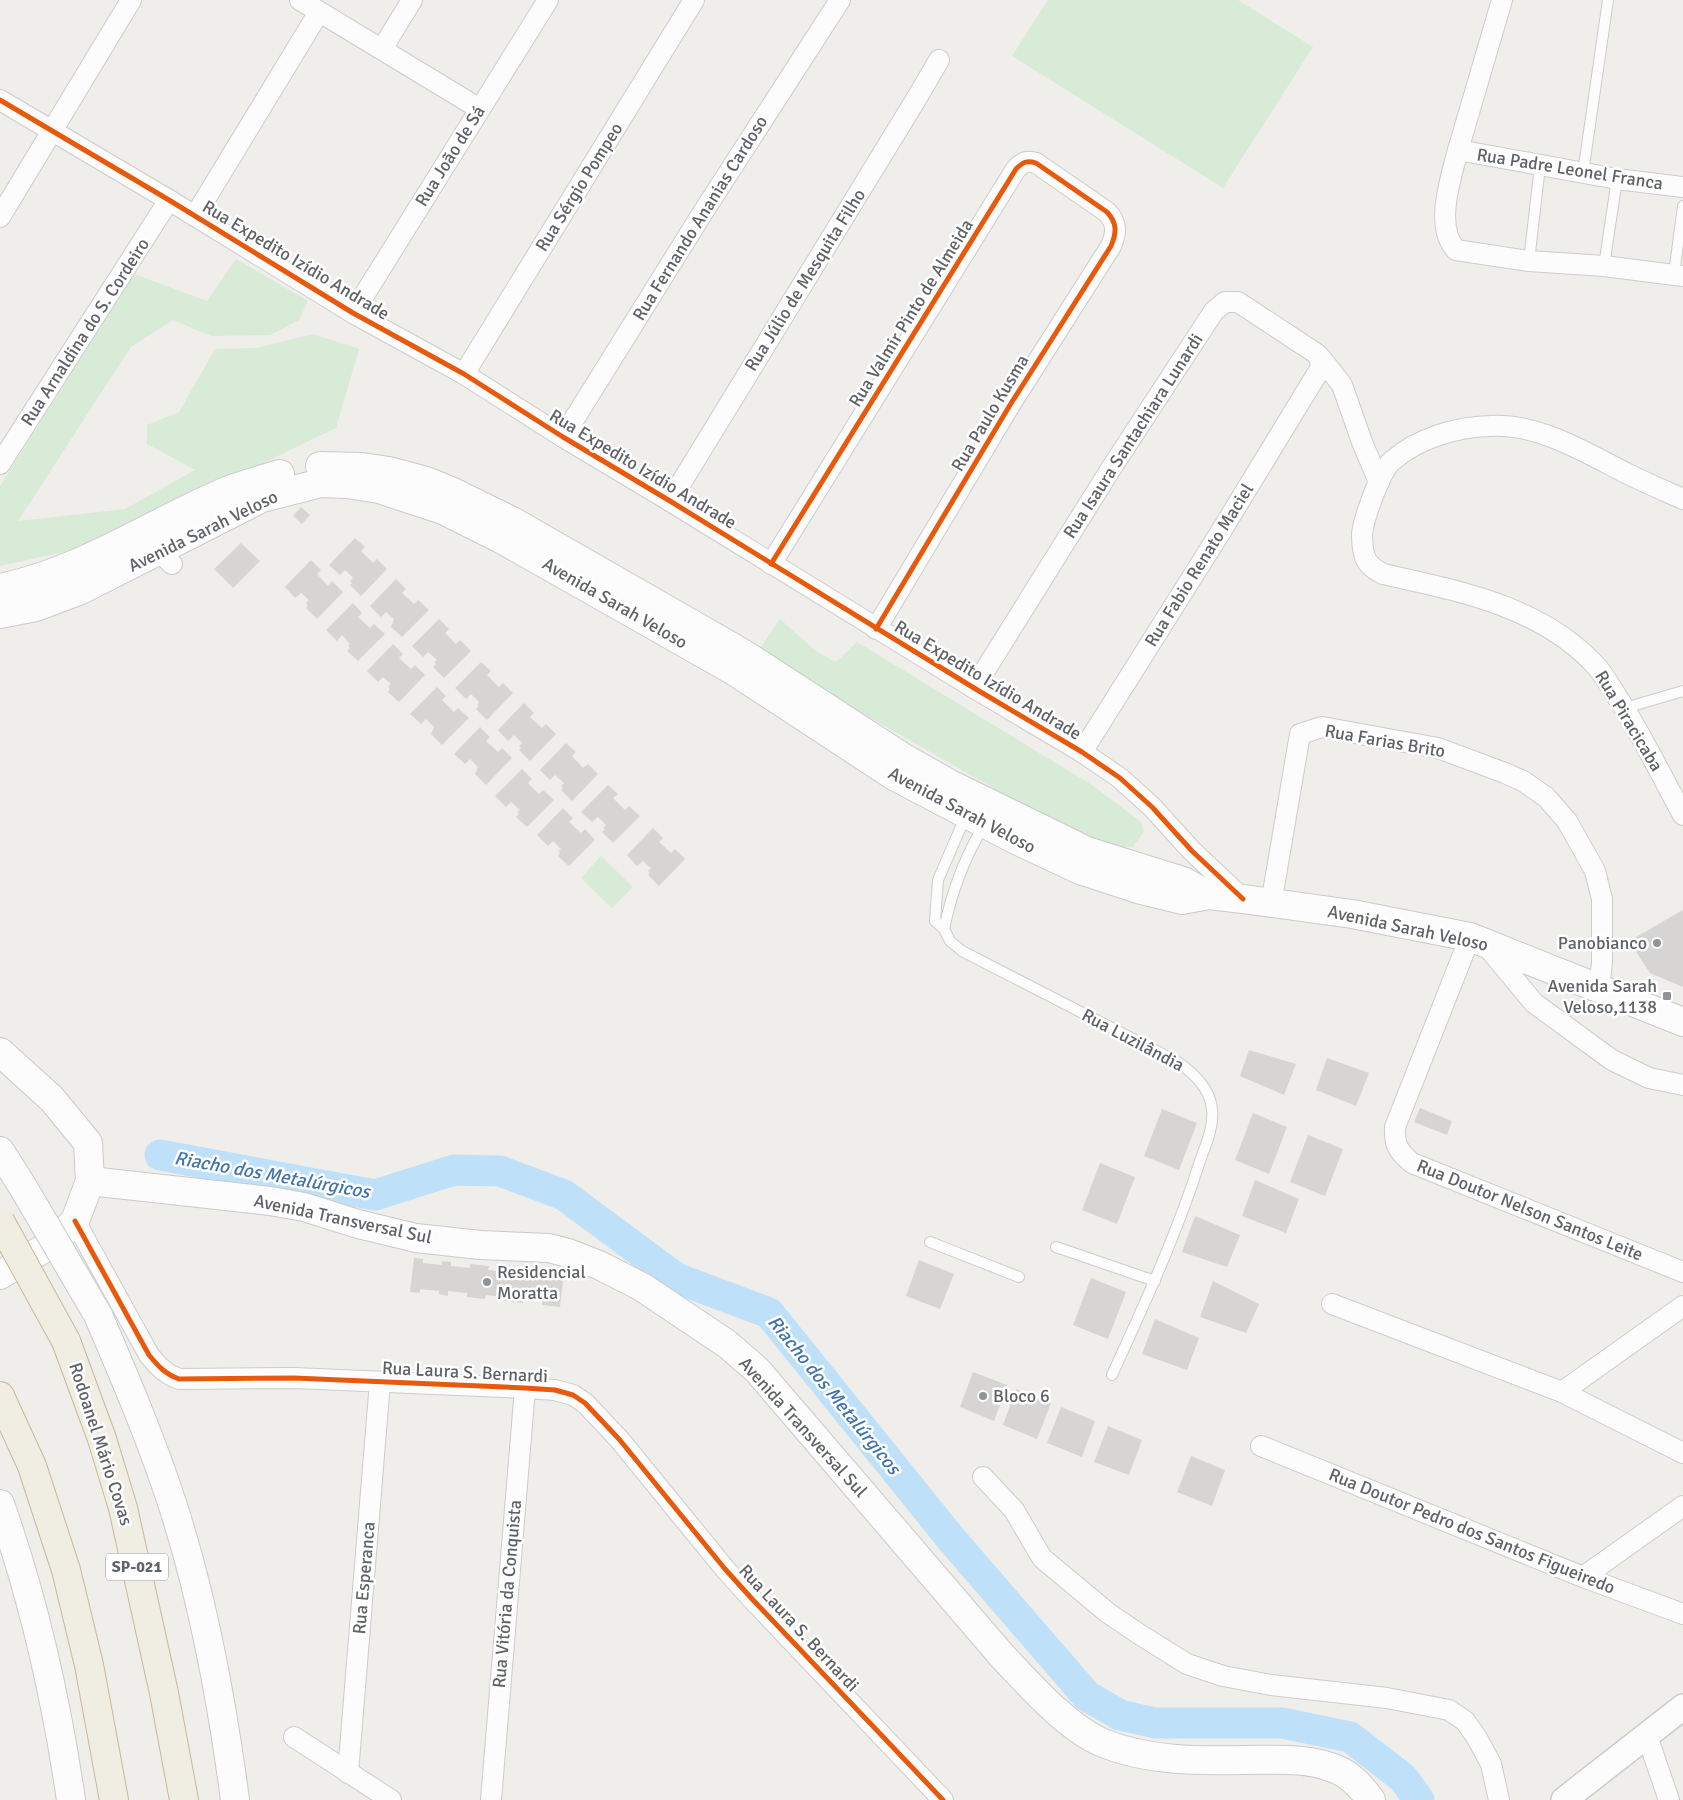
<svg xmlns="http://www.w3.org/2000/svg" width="1683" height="1800" viewBox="0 0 1683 1800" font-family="Signika,sans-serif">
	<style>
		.green { fill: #d8ebd6 }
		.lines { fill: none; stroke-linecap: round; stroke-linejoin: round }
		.river { stroke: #bfe0f9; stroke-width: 31 }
		.building { fill: #d6d5d3 }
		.service-casing { stroke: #cbcccc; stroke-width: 12 }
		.minor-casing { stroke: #cbcccc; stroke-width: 22 }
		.tertiary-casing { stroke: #cbcccc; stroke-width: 28 }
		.secondary-casing { stroke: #cacacb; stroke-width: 30 }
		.motorway-casing { stroke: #c8b996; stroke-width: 30 }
		.service { stroke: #fdfcfc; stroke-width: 10 }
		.minor { stroke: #fdfcfc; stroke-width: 20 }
		.tertiary { stroke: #fdfcfc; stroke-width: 25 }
		.secondary { stroke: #fdfcfc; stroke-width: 28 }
		.motorway { stroke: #f0ede3; stroke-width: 28 }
		.secondary-bridge-casing { stroke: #cacacb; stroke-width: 30; stroke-linecap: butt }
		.motorway-bridge-casing { stroke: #c8b996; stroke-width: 30; stroke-linecap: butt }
		.secondary-bridge { stroke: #fdfcfc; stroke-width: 28 }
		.motorway-bridge { stroke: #f0ede3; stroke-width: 28 }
		.cycleway-casing { stroke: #fff; stroke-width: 8 }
		.cycleway { stroke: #e8590c; stroke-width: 5 }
		.poi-dot { fill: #919496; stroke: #fff; stroke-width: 2 }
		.labels { text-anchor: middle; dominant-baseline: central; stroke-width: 5; stroke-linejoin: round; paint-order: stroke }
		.shield { fill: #fff; stroke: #8f9295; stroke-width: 1 }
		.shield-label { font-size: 16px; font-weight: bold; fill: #5f6368 }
		.street-label { font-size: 18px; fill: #5f6368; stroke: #fff }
		.poi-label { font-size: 18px; fill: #5f6368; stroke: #fff; text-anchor: end }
		.water-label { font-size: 19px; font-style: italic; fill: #4174aa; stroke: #fff }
	</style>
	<rect width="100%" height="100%" fill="#efeeea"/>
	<g class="green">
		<path d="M1048 0H1238L1313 47 1223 188 1012 56Z"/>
		<path d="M236 259 308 301 299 320 270 335 211 336 173 320 131 347 18 521 125 509 195 470 147 444V425L179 412 215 349 256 348 313 334 359 349 336 428 91 546 0 566V486L134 274 207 301Z"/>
		<path d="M780 619 817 652 836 662 857 642 1092 785 1141 822 1144 831 1133 847 1095 846 757 653Z"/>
		<path d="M601 856 633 887 612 908 581 878Z"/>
	</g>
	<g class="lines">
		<path class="river" d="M160 1155 375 1195 454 1170 500 1171 564 1195 676 1278 769 1313 952 1540 1087 1696 1120 1715 1155 1723H1282L1350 1737 1403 1778 1419 1800"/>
	</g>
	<g class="building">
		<path d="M301 507 310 515 302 524 293 516Z"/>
		<path d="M355 538 365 547 361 551 373 563 377 559 387 569 361 596 350 585 352 583 350 581 353 578 345 570 340 575 329 565Z"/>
		<path d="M241 543 260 561 233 588 214 569Z"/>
		<path d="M311 560 321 570 317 574 328 586 332 581 343 592 317 619 306 608 308 605 306 603 309 600 301 593 295 598 285 587Z"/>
		<path d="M396 579 406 589 402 593 414 604 418 600 429 610 402 637 391 627 394 619 386 612 381 617 370 606Z"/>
		<path d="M353 603 362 613 358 617 370 628 374 624 385 634 358 661 347 651 350 648 348 646 350 644 342 635 337 641 326 630Z"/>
		<path d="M439 619 449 629 445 633 456 644 460 640 471 651 444 678 433 667 436 664 434 662 437 660 428 652 423 657 412 646Z"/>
		<path d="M393 644 403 654 399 658 411 669 415 665 425 675 399 702 388 692 390 689 388 687 391 684 383 677 378 682 367 671Z"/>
		<path d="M481 662 491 671 487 675 499 687 503 683 513 693 487 720 476 709 479 706 477 705 479 702 471 694 466 699 455 688Z"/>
		<path d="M437 687 446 696 442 700 454 712 458 708 469 718 442 745 431 734 434 727 426 719 421 724 410 714Z"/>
		<path d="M524 703 534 713 530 717 542 728 546 724 556 734 530 761 519 750 521 748 519 746 522 743 514 735 508 741 498 730Z"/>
		<path d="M480 727 490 737 486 741 498 752 502 748 512 758 486 785 475 774 478 767 470 759 465 764 454 754Z"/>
		<path d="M566 743 576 752 572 756 583 768 588 764 598 774 572 801 561 790 563 788 561 786 564 783 555 775 550 780 540 770Z"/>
		<path d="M522 769 532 779 528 783 539 794 543 790 554 800 527 827 516 817 519 814 517 812 520 810 511 802 506 807 495 796Z"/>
		<path d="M608 785 618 794 613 798 625 810 629 806 640 816 613 843 602 832 605 829 603 828 606 825 598 817 592 822 581 812Z"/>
		<path d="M563 808 573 818 569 822 581 833 585 829 595 840 569 866 558 856 560 853 558 851 561 849 553 841 548 846 537 835Z"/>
		<path d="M653 828 663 838 659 842 671 853 675 849 685 859 659 886 648 875 650 873 648 871 651 868 643 861 637 866 627 855Z"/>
		<path d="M1683 910V987L1650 973 1629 941Z"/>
		<path d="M1249 1050 1296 1064 1284 1095 1240 1076Z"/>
		<path d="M1327 1058 1369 1073 1356 1106 1316 1090Z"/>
		<path d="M1420 1108 1452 1121 1447 1135 1414 1122Z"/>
		<path d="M1162 1109 1197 1123 1179 1170 1144 1156Z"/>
		<path d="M1253 1113 1287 1127 1269 1174 1235 1160Z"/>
		<path d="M1308 1135 1343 1149 1325 1196 1290 1182Z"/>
		<path d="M1100 1163 1135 1177 1117 1224 1082 1210Z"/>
		<path d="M1255 1180 1299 1199 1286 1233 1242 1216Z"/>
		<path d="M1195 1216 1240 1235 1227 1267 1182 1252Z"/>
		<path d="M414 1258 423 1259V1263L442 1265V1261L451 1262V1266L470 1268V1264L489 1266 488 1270 507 1272V1268L526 1269V1274L545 1276V1271L564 1273 560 1307 542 1305V1301L523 1299V1303L504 1301V1297L486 1295 485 1299 467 1297V1293L448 1291V1296L439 1294V1291L420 1289V1293L410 1292Z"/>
		<path d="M919 1260 954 1274 940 1309 906 1296Z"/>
		<path d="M1091 1278 1126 1292 1108 1339 1073 1325Z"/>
		<path d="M1213 1281 1259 1304 1246 1333 1200 1317Z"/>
		<path d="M1155 1319 1199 1338 1187 1370 1142 1354Z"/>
		<path d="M973 1372 1007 1385 994 1421 960 1407Z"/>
		<path d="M1016 1389 1051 1403 1037 1439 1003 1425Z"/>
		<path d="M1061 1407 1095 1421 1082 1457 1047 1443Z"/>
		<path d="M1108 1426 1142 1440 1129 1475 1094 1462Z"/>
		<path d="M1191 1456 1225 1470 1212 1506 1177 1492Z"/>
	</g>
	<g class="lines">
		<defs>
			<g id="service">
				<path d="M1583 173 1608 0"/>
				<path d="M1529 261 1540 166"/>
				<path d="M1604 266 1617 179"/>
				<path d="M1674 274 1683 206"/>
				<path d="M1625 708 1683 691"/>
				<path d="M966 815 938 880 935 921 944 929 950 941 962 951 1178 1062C1194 1074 1210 1088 1212 1109 1214 1127 1206 1144 1200 1161 1177 1234 1144 1305 1112 1375"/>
				<path d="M944 929C952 891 964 857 985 824"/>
				<path d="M930 1242 1019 1277"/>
				<path d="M1056 1247 1155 1281"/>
			</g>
			<g id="minor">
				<path d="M300 0 480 109"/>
				<path d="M382 49 412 0"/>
				<path d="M0 100 169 200 353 313 464 374 563 437 670 501 974 688 1082 752 1120 778 1152 807 1192 851 1243 899"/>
				<path d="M1458 150 1502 0"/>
				<path d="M1683 187 1617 179 1458 150C1451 178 1434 226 1456 250L1529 261 1604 266 1683 276"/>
				<path d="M195 216 319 12"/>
				<path d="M0 217 131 0"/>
				<path d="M353 313 548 0"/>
				<path d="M1320 357 1342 385 1362 442 1379 482"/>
				<path d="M464 374 694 0"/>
				<path d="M563 437 700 217 840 0"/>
				<path d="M0 464 169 200"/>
				<path d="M1683 499C1665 491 1646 483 1628 474 1586 453 1539 423 1490 426 1456 427 1418 438 1392 461 1380 471 1364 518 1362 534 1362 540 1363 551 1365 557 1368 566 1376 570 1383 574 1459 591 1542 606 1597 667 1604 675 1610 686 1616 695 1641 733 1661 775 1683 815"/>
				<path d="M670 501 915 101 939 60"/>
				<path d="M159 551 172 564"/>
				<path d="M771 564 1016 169C1023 162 1027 160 1036 163L1107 212C1117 223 1117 232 1111 246L1010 405 876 629"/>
				<path d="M974 688 1112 467 1214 311 1225 302H1238L1317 354 1321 362 1320 369 1220 533 1082 752"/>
				<path d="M1271 904 1300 734 1322 727 1438 748 1505 773 1523 781 1546 797 1567 821 1595 871 1602 899V963L1599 988"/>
				<path d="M1470 937 1395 1127C1394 1145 1398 1151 1412 1163L1683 1272"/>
				<path d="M1485 944 1534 1003 1612 1060 1649 1078 1683 1085"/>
				<path d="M75 1221 149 1355C158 1366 165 1374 179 1379L294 1378 525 1388 555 1390 573 1395 585 1403 619 1439 725 1569 753 1600 943 1800"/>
				<path d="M1332 1304 1562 1392 1683 1453"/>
				<path d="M1562 1392 1683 1306"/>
				<path d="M1261 1446 1583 1577 1683 1614"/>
				<path d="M983 1477 1014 1510 1042 1558 1108 1613 1139 1634 1187 1664 1223 1676 1271 1685 1387 1698 1449 1710 1465 1721 1477 1738 1491 1764 1499 1800"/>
				<path d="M1583 1577 1683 1506"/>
				<path d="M1647 1736 1669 1800"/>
				<path d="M294 1737 391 1800"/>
				<path d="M348 1773 380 1382"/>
				<path d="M491 1800 525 1388"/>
			</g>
			<path id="tertiary" d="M1564 1800 1683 1707"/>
			<g id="secondary">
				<path d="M320 466 362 467 389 471 426 481 453 492 512 521 744 654 904 758 950 784 1087 851 1183 881 1203 892"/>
				<path d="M0 588C83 571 152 522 229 490 246 484 263 479 280 474"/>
				<path d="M0 614 36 607 81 590 262 498 321 483 347 484 379 489 443 510 503 540 734 671 894 776 1016 840 1080 870 1141 890 1182 900 1209 895 1243 899 1352 914 1470 937 1683 1022"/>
				<path d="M0 1052 52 1099 88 1143 90 1181 75 1221 53 1243 0 1275"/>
				<path d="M0 1151 23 1187"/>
				<path d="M90 1181 270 1201 304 1207 358 1224 416 1238 480 1245 549 1248 568 1253 599 1265 642 1287 727 1344 757 1370 1003 1657C1030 1685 1067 1728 1103 1743 1147 1761 1197 1761 1245 1760 1275 1760 1309 1757 1338 1770 1352 1776 1362 1788 1371 1800"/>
				<path d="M98 1315C125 1378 152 1441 173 1506 204 1602 222 1701 235 1800"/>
				<path d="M0 1504C35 1603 56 1697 71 1800"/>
			</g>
			<g id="motorway">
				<path d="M66 1341 102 1439 123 1508 164 1693 184 1800"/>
				<path d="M0 1396 32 1466 66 1570 89 1665 114 1800"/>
			</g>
		</defs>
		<use href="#service" class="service-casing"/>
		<use href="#minor" class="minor-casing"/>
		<use href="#tertiary" class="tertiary-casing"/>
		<use href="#secondary" class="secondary-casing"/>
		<use href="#motorway" class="motorway-casing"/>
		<use href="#service" class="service"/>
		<use href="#minor" class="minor"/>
		<use href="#tertiary" class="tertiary"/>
		<use href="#secondary" class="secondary"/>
		<use href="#motorway" class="motorway"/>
		<defs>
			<path id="secondary-bridge" d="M23 1187 98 1315"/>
			<path id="motorway-bridge" d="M0 1221 66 1341"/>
		</defs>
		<use href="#secondary-bridge" class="secondary-bridge-casing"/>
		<use href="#motorway-bridge" class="motorway-bridge-casing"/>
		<use href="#secondary-bridge" class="secondary-bridge"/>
		<use href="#motorway-bridge" class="motorway-bridge"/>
		<defs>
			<g id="cycleway">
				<path d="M0 100 169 200 353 313 464 374 563 437 670 501 974 688 1082 752 1120 778 1152 807 1192 851 1243 899"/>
				<path d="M771 564 1016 169C1023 162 1027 160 1036 163L1107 212C1117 223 1117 232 1111 246L1010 405 876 629"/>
				<path d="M75 1221 149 1355C158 1366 165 1374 179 1379L294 1378 525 1388 555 1390 573 1395 585 1403 619 1439 725 1569 753 1600 943 1800"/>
			</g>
		</defs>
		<use href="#cycleway" class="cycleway-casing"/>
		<use href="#cycleway" class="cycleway"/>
	</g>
	<g class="poi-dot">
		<circle cx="1657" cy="943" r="5"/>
		<rect x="1662" y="991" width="10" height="10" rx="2.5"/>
		<circle cx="487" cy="1282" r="5"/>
		<circle cx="983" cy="1396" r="5"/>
	</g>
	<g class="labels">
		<rect class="shield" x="106" y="1553.5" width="62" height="27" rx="4"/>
		<g class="shield-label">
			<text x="137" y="1567">SP-021</text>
		</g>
		<g class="street-label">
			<text transform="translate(450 156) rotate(-58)">Rua João de Sá</text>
			<text transform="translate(1570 169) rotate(9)">Rua Padre Leonel Franca</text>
			<text transform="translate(579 187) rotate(-58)">Rua Sérgio Pompeo</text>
			<text transform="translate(700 218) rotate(-58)">Rua Fernando Ananias Cardoso</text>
			<text transform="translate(296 260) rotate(31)">Rua Expedito Izídio Andrade</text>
			<text transform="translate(805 280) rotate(-58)">Rua Júlio de Mesquita Filho</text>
			<text transform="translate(911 313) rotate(-58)">Rua Valmir Pinto de Almeida</text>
			<text transform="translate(85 332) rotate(-57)">Rua Arnaldina do S. Cordeiro</text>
			<text transform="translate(990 413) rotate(-59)">Rua Paulo Kusma</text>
			<text transform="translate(1133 436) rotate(-57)">Rua Isaura Santachiara Lunardi</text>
			<text transform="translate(643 469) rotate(31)">Rua Expedito Izídio Andrade</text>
			<text transform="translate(203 531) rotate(-26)">Avenida Sarah Veloso</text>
			<text transform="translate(1199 565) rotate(-58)">Rua Fabio Renato Maciel</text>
			<text transform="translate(615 603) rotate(30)">Avenida Sarah Veloso</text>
			<text transform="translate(988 680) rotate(31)">Rua Expedito Izídio Andrade</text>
			<text transform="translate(1629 721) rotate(59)">Rua Piracicaba</text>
			<text transform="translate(1385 741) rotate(10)">Rua Farias Brito</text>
			<text transform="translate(962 810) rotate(28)">Avenida Sarah Veloso</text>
			<text transform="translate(1408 928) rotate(12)">Avenida Sarah Veloso</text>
			<text transform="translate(1133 1040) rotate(28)">Rua Luzilândia</text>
			<text transform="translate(1530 1210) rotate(22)">Rua Doutor Nelson Santos Leite</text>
			<text transform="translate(343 1219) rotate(12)">Avenida Transversal Sul</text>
			<text transform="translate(465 1372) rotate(3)">Rua Laura S. Bernardi</text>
			<text transform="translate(803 1427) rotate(48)">Avenida Transversal Sul</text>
			<text transform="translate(101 1444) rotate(72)">Rodoanel Mário Covas</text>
			<text transform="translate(1472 1531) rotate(22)">Rua Doutor Pedro dos Santos Figueiredo</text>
			<text transform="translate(364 1578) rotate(-85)">Rua Esperanca</text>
			<text transform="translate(507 1594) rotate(-85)">Rua Vitória da Conquista</text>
			<text transform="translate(799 1628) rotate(47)">Rua Laura S. Bernardi</text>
		</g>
		<g class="poi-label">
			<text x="1647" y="943">Panobianco</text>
			<text x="1657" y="986">Avenida Sarah<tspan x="1657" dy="21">Veloso,1138</tspan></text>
			<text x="497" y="1272" text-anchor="start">Residencial<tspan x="497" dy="21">Moratta</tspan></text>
			<text x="993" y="1396" text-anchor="start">Bloco 6</text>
		</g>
		<g class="water-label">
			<text transform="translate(272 1175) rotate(10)">Riacho dos Metalúrgicos</text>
			<text transform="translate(834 1395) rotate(51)">Riacho dos Metalúrgicos</text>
		</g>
	</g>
</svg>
